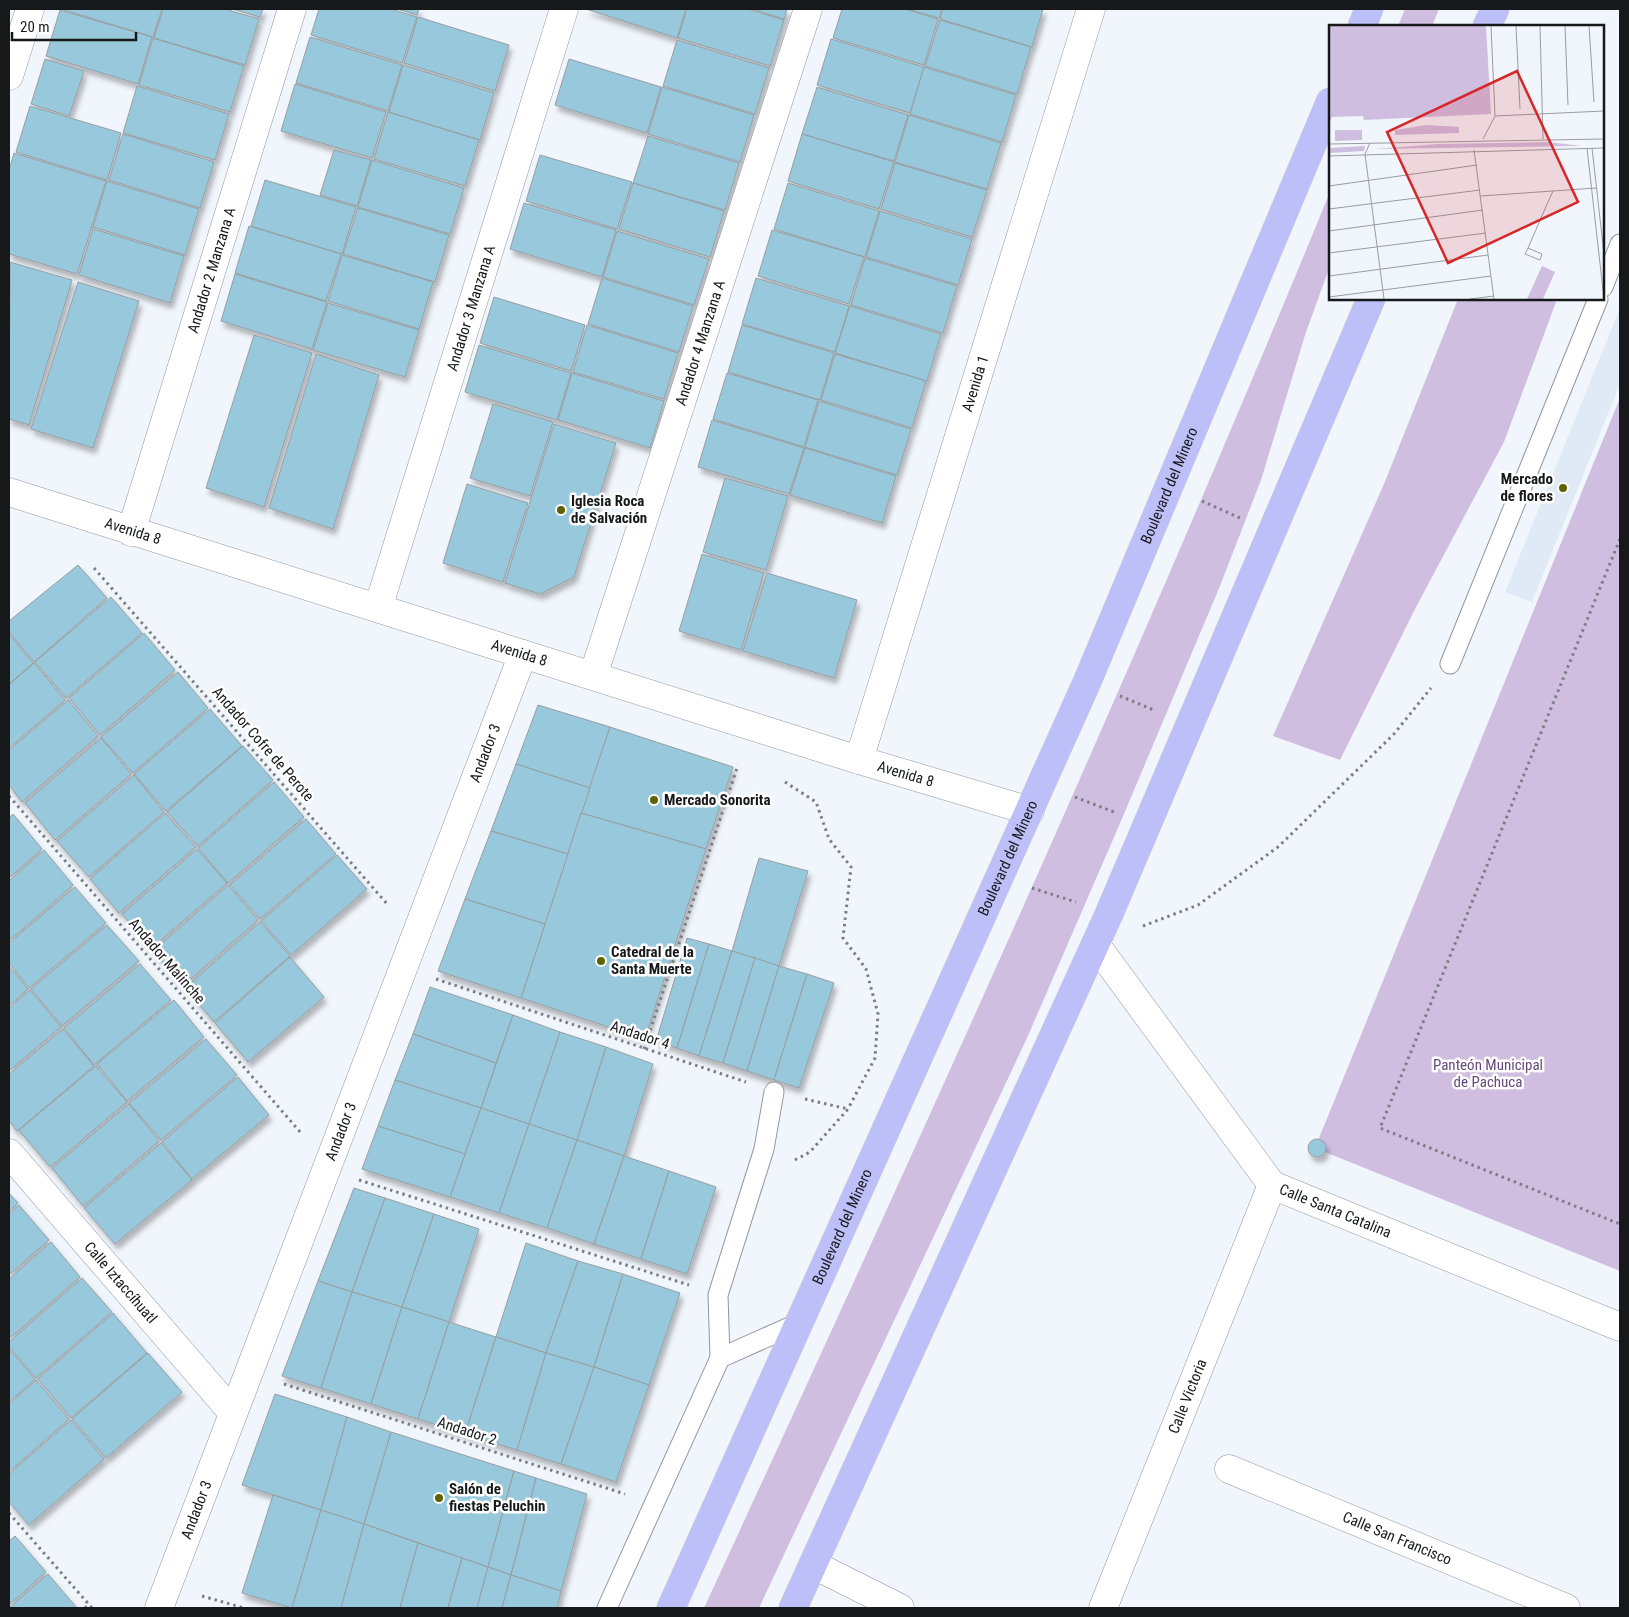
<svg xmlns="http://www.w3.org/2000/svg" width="1629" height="1617" viewBox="0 0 1629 1617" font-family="'Roboto Condensed',sans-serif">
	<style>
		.built { fill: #dfeaf6 }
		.green { fill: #cfbee0 }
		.building { fill: #98c8db; stroke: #969ea1; filter: url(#shadow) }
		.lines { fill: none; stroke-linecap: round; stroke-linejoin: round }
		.service-casing { stroke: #92979d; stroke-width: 21 }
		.minor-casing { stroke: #92979d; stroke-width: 29 }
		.tertiary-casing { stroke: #92979d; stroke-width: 29 }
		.primary-casing { stroke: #d1d1d1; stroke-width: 29 }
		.path { stroke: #7b7e82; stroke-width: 3; stroke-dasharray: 2.5 4; stroke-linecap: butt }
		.service { stroke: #fff; stroke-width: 19 }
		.minor { stroke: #fff; stroke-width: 28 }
		.tertiary { stroke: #fff; stroke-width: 28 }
		.primary { stroke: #bdbff8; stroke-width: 28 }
		.poi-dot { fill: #5e6300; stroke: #fff; stroke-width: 2 }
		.labels { text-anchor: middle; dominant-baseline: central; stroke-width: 5; stroke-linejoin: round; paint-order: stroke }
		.street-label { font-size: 15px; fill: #17181a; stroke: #fff }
		.poi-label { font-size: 15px; font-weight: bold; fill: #17181a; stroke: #fff; text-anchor: start }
		.park-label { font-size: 15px; fill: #65497d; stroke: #fff }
		.inset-road { fill: none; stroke: #9a9da2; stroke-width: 1 }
		.view { fill: #d62828; fill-opacity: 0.15; stroke: #d62828; stroke-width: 2.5 }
		.inset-edge { fill: none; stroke: #17181a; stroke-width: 2.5 }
	</style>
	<defs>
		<filter id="shadow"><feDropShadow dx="3" dy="5.5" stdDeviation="2.5" flood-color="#0004"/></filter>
	</defs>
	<rect width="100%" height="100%" fill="#f1f6fd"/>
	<path class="built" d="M1620 308V384L1532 602 1505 592Z"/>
	<g class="green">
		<path d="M1405 9H1439L1432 26H1398Z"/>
		<path d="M1330 192V266L1306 332 1261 480 1220 586 1121 821 1027 1038 759 1608H704C920 1140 1134 670 1330 192Z"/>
		<path d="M1458 299H1547L1556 302 1504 442 1415 609 1340 760 1273 736 1384 484Z"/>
		<path d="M1620 398V1271L1315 1148Z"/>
	</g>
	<g class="building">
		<path d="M61 9H162L153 37Z"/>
		<path d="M163 9H225L259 19 245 65 154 38Z"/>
		<path d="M232 9H263L260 17Z"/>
		<path d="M319 9H391L417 17 402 63 311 35Z"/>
		<path d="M397 9H419L417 15Z"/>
		<path d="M586 9H686L677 38Z"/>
		<path d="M687 9H748L784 20 770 66 678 38Z"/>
		<path d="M752 9H787L784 19Z"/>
		<path d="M842 9H905L938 19 924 65 833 38Z"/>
		<path d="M907 9H942L939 18Z"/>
		<path d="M943 9H1043L1032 47 940 19Z"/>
		<path d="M60 10 152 37 138 84 46 56Z"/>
		<path d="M418 17 509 45 495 91 404 63Z"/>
		<path d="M940 20 1031 47 1017 94 925 66Z"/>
		<path d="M310 37 402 65 388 111 296 83Z"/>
		<path d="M153 38 244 66 230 112 139 85Z"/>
		<path d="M831 39 924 67 910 113 817 85Z"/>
		<path d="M677 40 769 68 755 114 663 86Z"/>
		<path d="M45 59 84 71 69 116 31 104Z"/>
		<path d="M569 59 661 87 647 133 555 105Z"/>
		<path d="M403 65 494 93 480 140 389 112Z"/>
		<path d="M924 67 1016 95 1002 142 910 114Z"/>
		<path d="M295 84 386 112 372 158 281 131Z"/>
		<path d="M137 86 229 114 215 160 123 133Z"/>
		<path d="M662 87 754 115 740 162 648 134Z"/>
		<path d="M817 87 908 115 894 161 802 134Z"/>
		<path d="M30 106 121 133 107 180 16 152Z"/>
		<path d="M388 112 479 140 465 186 374 159Z"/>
		<path d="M909 115 1001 143 987 189 895 162Z"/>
		<path d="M123 134 214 162 200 208 109 180Z"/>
		<path d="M802 134 894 162 879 209 788 181Z"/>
		<path d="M648 136 739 163 725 210 633 183Z"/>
		<path d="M334 150 371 160 357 206 320 195Z"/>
		<path d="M14 153 106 181 77 274 9 254V170Z"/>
		<path d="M540 155 632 182 617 229 526 201Z"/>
		<path d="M372 160 464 188 450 234 358 207Z"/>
		<path d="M895 163 987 190 972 237 881 209Z"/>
		<path d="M265 180 356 207 342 254 251 226Z"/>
		<path d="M107 181 199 209 185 255 93 227Z"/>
		<path d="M633 183 724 211 710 257 619 229Z"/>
		<path d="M788 183 879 211 865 257 774 229Z"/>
		<path d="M524 203 616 230 602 277 510 249Z"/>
		<path d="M358 208 449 235 435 282 343 254Z"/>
		<path d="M880 211 972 239 958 285 866 257Z"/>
		<path d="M249 226 341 254 326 301 235 273Z"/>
		<path d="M93 229 184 256 170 303 79 275Z"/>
		<path d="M772 230 864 257 849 304 758 276Z"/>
		<path d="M617 231 709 259 694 305 603 277Z"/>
		<path d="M342 255 433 282 419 329 328 301Z"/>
		<path d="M865 258 957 286 943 333 851 305Z"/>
		<path d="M10 262 72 280 29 425 9 419Z"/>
		<path d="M235 274 327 302 312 349 221 321Z"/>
		<path d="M602 278 693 306 679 352 588 324Z"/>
		<path d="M756 278 849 306 835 352 742 324Z"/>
		<path d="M78 282 139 301 93 448 31 429Z"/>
		<path d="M494 297 585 325 571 371 480 343Z"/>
		<path d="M328 303 419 330 405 377 313 350Z"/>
		<path d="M850 306 941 334 927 381 835 353Z"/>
		<path d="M587 325 678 353 664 399 573 372Z"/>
		<path d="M742 325 834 353 820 400 728 372Z"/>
		<path d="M254 335 312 353 264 507 206 488Z"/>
		<path d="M479 345 571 373 557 420 465 392Z"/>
		<path d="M316 354 379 375 333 529 269 508Z"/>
		<path d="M835 354 926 381 912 428 821 400Z"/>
		<path d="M572 373 664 401 650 448 558 420Z"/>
		<path d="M727 373 818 400 804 447 713 419Z"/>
		<path d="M819 401 911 429 897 475 805 447Z"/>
		<path d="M493 404 553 422 530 496 470 478Z"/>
		<path d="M712 420 804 448 789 494 698 467Z"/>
		<path d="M554 424 616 443 574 577 540 594 505 583Z"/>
		<path d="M805 448 896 476 882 523 790 495Z"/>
		<path d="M725 478 788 496 766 570 703 552Z"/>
		<path d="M467 484 528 503 503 582 443 563Z"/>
		<path d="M702 554 764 573 741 650 679 631Z"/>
		<path d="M78 565 107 598 34 662 9 632V621Z"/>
		<path d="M767 573 857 600 834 678 743 651Z"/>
		<path d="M111 597 142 633 66 698 35 662Z"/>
		<path d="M144 633 175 670 100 735 69 698Z"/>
		<path d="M9 634 33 663 9 684Z"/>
		<path d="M34 663 65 700 9 748V685Z"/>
		<path d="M178 672 208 708 133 773 101 737Z"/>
		<path d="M68 700 98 736 22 802 9 785V750Z"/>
		<path d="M538 705 610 727 590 788 516 764Z"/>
		<path d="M210 709 242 746 166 811 134 774Z"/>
		<path d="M610 727 733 767 706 849 581 813Z"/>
		<path d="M101 738 131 774 55 840 25 803Z"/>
		<path d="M243 746 273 780 198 846 167 812Z"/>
		<path d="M516 764 590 788 568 854 491 831Z"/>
		<path d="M134 775 164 812 89 877 57 841Z"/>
		<path d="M274 782 304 817 228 883 198 848Z"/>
		<path d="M165 813 196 847 119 913 90 879Z"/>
		<path d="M581 813 706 849 645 1039 521 998Z"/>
		<path d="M13 814 42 849 9 878V818Z"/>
		<path d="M306 819 336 854 260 919 230 885Z"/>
		<path d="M491 831 568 854 545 924 465 899Z"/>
		<path d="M197 849 227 883 151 949 122 914Z"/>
		<path d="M44 850 73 885 9 941V881Z"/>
		<path d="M337 855 367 889 291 955 261 921Z"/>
		<path d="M759 858 808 871 779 966 732 951Z"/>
		<path d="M228 885 258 920 183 986 153 951Z"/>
		<path d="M75 887 106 923 29 988 9 963V943Z"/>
		<path d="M465 899 545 924 521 998 438 971Z"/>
		<path d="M260 922 290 956 214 1022 185 988Z"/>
		<path d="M107 925 139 961 62 1026 31 989Z"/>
		<path d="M687 938 709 944 677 1048 656 1041Z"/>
		<path d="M709 944 732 951 699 1056 677 1048Z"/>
		<path d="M732 951 755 958 723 1063 699 1056Z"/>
		<path d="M290 957 324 997 248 1062 215 1023Z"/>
		<path d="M755 958 779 966 747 1071 723 1063Z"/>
		<path d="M140 964 171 1000 94 1065 64 1028Z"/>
		<path d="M9 966 28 989 9 1006Z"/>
		<path d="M779 966 807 974 774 1080 747 1071Z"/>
		<path d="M807 974 834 983 799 1088 774 1080Z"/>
		<path d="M430 987 513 1015 496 1063 413 1034Z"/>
		<path d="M30 990 61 1027 9 1071V1008Z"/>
		<path d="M174 1000 204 1037 127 1101 97 1064Z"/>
		<path d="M513 1015 560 1032 529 1124 481 1108Z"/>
		<path d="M63 1029 94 1066 17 1131 9 1121V1074Z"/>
		<path d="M560 1032 606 1047 577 1140 529 1124Z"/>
		<path d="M413 1034 496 1063 481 1108 395 1080Z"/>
		<path d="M206 1039 237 1075 161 1140 129 1103Z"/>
		<path d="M606 1047 653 1064 624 1156 577 1140Z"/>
		<path d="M96 1066 127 1102 50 1167 19 1130Z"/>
		<path d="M238 1077 269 1115 192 1179 162 1142Z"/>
		<path d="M395 1080 481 1108 465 1154 378 1126Z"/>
		<path d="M129 1104 159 1141 83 1206 52 1168Z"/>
		<path d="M481 1108 529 1124 499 1213 450 1197Z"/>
		<path d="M529 1124 577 1140 547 1228 499 1213Z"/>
		<path d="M378 1126 465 1154 450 1197 362 1169Z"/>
		<circle cx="1317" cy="1148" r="9"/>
		<path d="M577 1140 624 1156 594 1244 547 1228Z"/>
		<path d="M161 1143 192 1180 115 1244 84 1208Z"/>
		<path d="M624 1156 669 1171 641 1259 594 1244Z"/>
		<path d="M669 1171 716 1187 687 1274 641 1259Z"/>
		<path d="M354 1188 385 1198 352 1292 318 1281Z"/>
		<path d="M9 1193 18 1203 9 1212Z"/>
		<path d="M385 1198 434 1214 402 1307 352 1292Z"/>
		<path d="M19 1205 49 1240 9 1275V1214Z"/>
		<path d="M434 1214 479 1229 449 1322 402 1307Z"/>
		<path d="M51 1242 80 1277 9 1339V1279Z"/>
		<path d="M526 1243 578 1261 546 1353 496 1337Z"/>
		<path d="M578 1261 623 1274 594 1367 546 1353Z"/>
		<path d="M623 1274 680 1293 649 1385 594 1367Z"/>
		<path d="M82 1278 112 1312 36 1378 9 1347V1342Z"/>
		<path d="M318 1281 352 1292 321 1388 282 1376Z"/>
		<path d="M352 1292 402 1307 371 1404 321 1388Z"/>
		<path d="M402 1307 449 1322 418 1419 371 1404Z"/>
		<path d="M113 1313 147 1353 71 1418 38 1379Z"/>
		<path d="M449 1322 496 1337 465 1434 418 1419Z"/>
		<path d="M496 1337 546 1353 517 1450 465 1434Z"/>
		<path d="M9 1349 35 1379 9 1402Z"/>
		<path d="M148 1353 182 1392 106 1458 72 1419Z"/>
		<path d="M546 1353 594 1367 561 1464 517 1450Z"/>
		<path d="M594 1367 649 1385 616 1482 561 1464Z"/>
		<path d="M36 1380 69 1419 9 1472V1404Z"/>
		<path d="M275 1394 347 1417 321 1510 242 1485Z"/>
		<path d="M347 1417 391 1432 364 1524 321 1510Z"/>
		<path d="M71 1420 104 1459 29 1525 9 1502V1474Z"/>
		<path d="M391 1432 514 1471 488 1567 364 1524Z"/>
		<path d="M514 1471 536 1478 511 1575 488 1567Z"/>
		<path d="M536 1478 587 1494 561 1591 511 1575Z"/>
		<path d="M273 1495 321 1510 292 1608 242 1593Z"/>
		<path d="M321 1510 364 1524 341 1608H292Z"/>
		<path d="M364 1524 418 1543 400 1608H341Z"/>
		<path d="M15 1536 46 1572 9 1605V1541Z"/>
		<path d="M418 1543 462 1558 448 1608H400Z"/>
		<path d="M462 1558 488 1567 477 1608H448Z"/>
		<path d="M488 1567 511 1575 502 1608H477Z"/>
		<path d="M48 1574 77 1608H9Z"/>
		<path d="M511 1575 561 1591 557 1608H502Z"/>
	</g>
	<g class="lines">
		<defs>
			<g id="service">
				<path d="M1603 287 1620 244"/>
				<path d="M1450 664 1598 299"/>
				<path d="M720 1358 718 1295 764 1149 774 1092"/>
				<path d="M607 1608 720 1358 801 1322"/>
			</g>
			<g id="minor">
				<path d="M9 76 30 9"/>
				<path id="s1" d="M131 532 292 9"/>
				<path id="s2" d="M378 608 564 9"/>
				<path id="s3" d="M593 676 808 9"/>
				<path id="s4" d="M1096 945 1272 1185 1620 1327"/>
				<path id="s5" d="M9 1153 233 1413"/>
				<path id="s6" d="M1229 1469 1566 1608"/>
				<path d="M814 1565 900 1608"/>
				<path id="s7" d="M159 1608 523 654"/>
				<path id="s8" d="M1103 1608 1272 1185"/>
			</g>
			<g id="tertiary">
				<path id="s9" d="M9 492 859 760 1030 811"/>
				<path id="s10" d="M859 760 1091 9"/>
			</g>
			<g id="primary">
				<path d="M1362 26 1369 9"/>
				<path d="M1487 26 1495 9"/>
				<path id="s11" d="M671 1608 1087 682 1330 102"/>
				<path d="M793 1608 1109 914 1371 299"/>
			</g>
		</defs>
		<use href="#service" class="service-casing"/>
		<use href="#minor" class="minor-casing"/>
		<use href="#tertiary" class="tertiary-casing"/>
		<use href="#primary" class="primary-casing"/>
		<g class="path">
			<path d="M1202 501 1240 518"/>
			<path d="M1620 539 1380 1128 1620 1224"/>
			<path d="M94 568 388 905"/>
			<path d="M1120 696 1156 711"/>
			<path d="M785 782 816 802 829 839 851 867 843 938 866 969 878 1014 875 1058 848 1109 810 1152 793 1161"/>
			<path d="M9 796 301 1133"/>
			<path d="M1075 797 1114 812"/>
			<path d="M1032 888 1076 902"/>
			<path d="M1143 926 1198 905 1278 847 1394 734 1431 688"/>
			<path d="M436 979 746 1082"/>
			<path d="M644 1049 738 765"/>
			<path d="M805 1099 848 1109"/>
			<path d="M359 1180 689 1285"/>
			<path d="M284 1384 625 1494"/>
			<path d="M9 1513 92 1608"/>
			<path d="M202 1596 244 1608"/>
			<path d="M85 1608 89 1605"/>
		</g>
		<use href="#service" class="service"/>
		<use href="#minor" class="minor"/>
		<use href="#tertiary" class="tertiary"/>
		<use href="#primary" class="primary"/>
	</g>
	<g class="poi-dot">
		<circle cx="1563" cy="488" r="5"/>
		<circle cx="561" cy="510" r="5"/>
		<circle cx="654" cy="800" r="5"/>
		<circle cx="601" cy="961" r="5"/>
		<circle cx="439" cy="1498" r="5"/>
	</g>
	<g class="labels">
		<g class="street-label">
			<text stroke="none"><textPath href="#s1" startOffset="274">Andador 2 Manzana A</textPath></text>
			<text stroke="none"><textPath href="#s2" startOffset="314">Andador 3 Manzana A</textPath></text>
			<text stroke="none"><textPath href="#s3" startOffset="350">Andador 4 Manzana A</textPath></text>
			<text stroke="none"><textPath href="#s10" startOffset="394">Avenida 1</textPath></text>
			<text stroke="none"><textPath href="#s11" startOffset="1228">Boulevard del Minero</textPath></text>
			<text stroke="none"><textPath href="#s9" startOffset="130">Avenida 8</textPath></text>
			<text stroke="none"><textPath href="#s9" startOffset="535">Avenida 8</textPath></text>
			<text transform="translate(263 744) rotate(49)">Andador Cofre de Perote</text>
			<text stroke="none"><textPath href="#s7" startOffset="915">Andador 3</textPath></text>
			<text stroke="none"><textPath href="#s9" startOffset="940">Avenida 8</textPath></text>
			<text stroke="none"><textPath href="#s11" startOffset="822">Boulevard del Minero</textPath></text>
			<text transform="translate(167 961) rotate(49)">Andador Malinche</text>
			<text transform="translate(640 1035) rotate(18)">Andador 4</text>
			<text stroke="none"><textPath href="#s7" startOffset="510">Andador 3</textPath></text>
			<text stroke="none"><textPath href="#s4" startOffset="366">Calle Santa Catalina</textPath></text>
			<text stroke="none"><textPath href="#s11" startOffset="418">Boulevard del Minero</textPath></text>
			<text stroke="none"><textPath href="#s5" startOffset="171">Calle Iztaccíhuatl</textPath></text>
			<text stroke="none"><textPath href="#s8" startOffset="228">Calle Victoria</textPath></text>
			<text transform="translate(467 1431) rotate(18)">Andador 2</text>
			<text stroke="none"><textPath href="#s7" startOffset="105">Andador 3</textPath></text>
			<text stroke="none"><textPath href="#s6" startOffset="182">Calle San Francisco</textPath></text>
		</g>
		<g class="poi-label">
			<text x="1553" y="479" text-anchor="end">Mercado<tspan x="1553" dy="17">de flores</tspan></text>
			<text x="571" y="501">Iglesia Roca<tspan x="571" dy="17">de Salvación</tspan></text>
			<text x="664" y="800">Mercado Sonorita</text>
			<text x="611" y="952">Catedral de la<tspan x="611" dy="17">Santa Muerte</tspan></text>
			<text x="449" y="1489">Salón de<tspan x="449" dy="17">fiestas Peluchin</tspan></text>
		</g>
		<g class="park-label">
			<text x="1488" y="1065">Panteón Municipal<tspan x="1488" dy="17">de Pachuca</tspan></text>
		</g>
	</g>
	<g transform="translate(1329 25)">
		<rect width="275" height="275" fill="#f1f6fd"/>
		<path d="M0 1H157L162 89 35 95 34 91 3 92 0 98ZM98 100 130 102V108L66 110V105ZM6 105H33V115L6 116ZM219 117 252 121 44 124 110 119ZM36 121 35 126 0 128V123ZM213 241 226 247 214 274H198Z" fill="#cfbee0"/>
		<path class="inset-road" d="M187 1 191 84M211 1 214 114M236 1 239 80M260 1 265 77M166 91 275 86M154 114 166 91 162 1M41 118 36 129 55 274M0 119 275 114M258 123 275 274M263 123 275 229M145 125 165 274M0 131 275 123M0 161 148 140M152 171 267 163M0 184 151 165M0 206 154 185M199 223 213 229 211 235 196 229 199 223 219 177 224 166M0 228 157 208M0 251 159 230M0 272 162 251M141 274 165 271"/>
		<path class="view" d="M188 46 249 177 119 238 58 107Z"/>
		<rect width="275" height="275" class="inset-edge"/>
	</g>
	<rect width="1629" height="1617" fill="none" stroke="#17181a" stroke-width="20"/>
	<path d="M12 32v8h124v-8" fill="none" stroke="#17181a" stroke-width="2.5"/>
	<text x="20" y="32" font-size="15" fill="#17181a" stroke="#ffffff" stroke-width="4" paint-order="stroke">20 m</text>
</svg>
